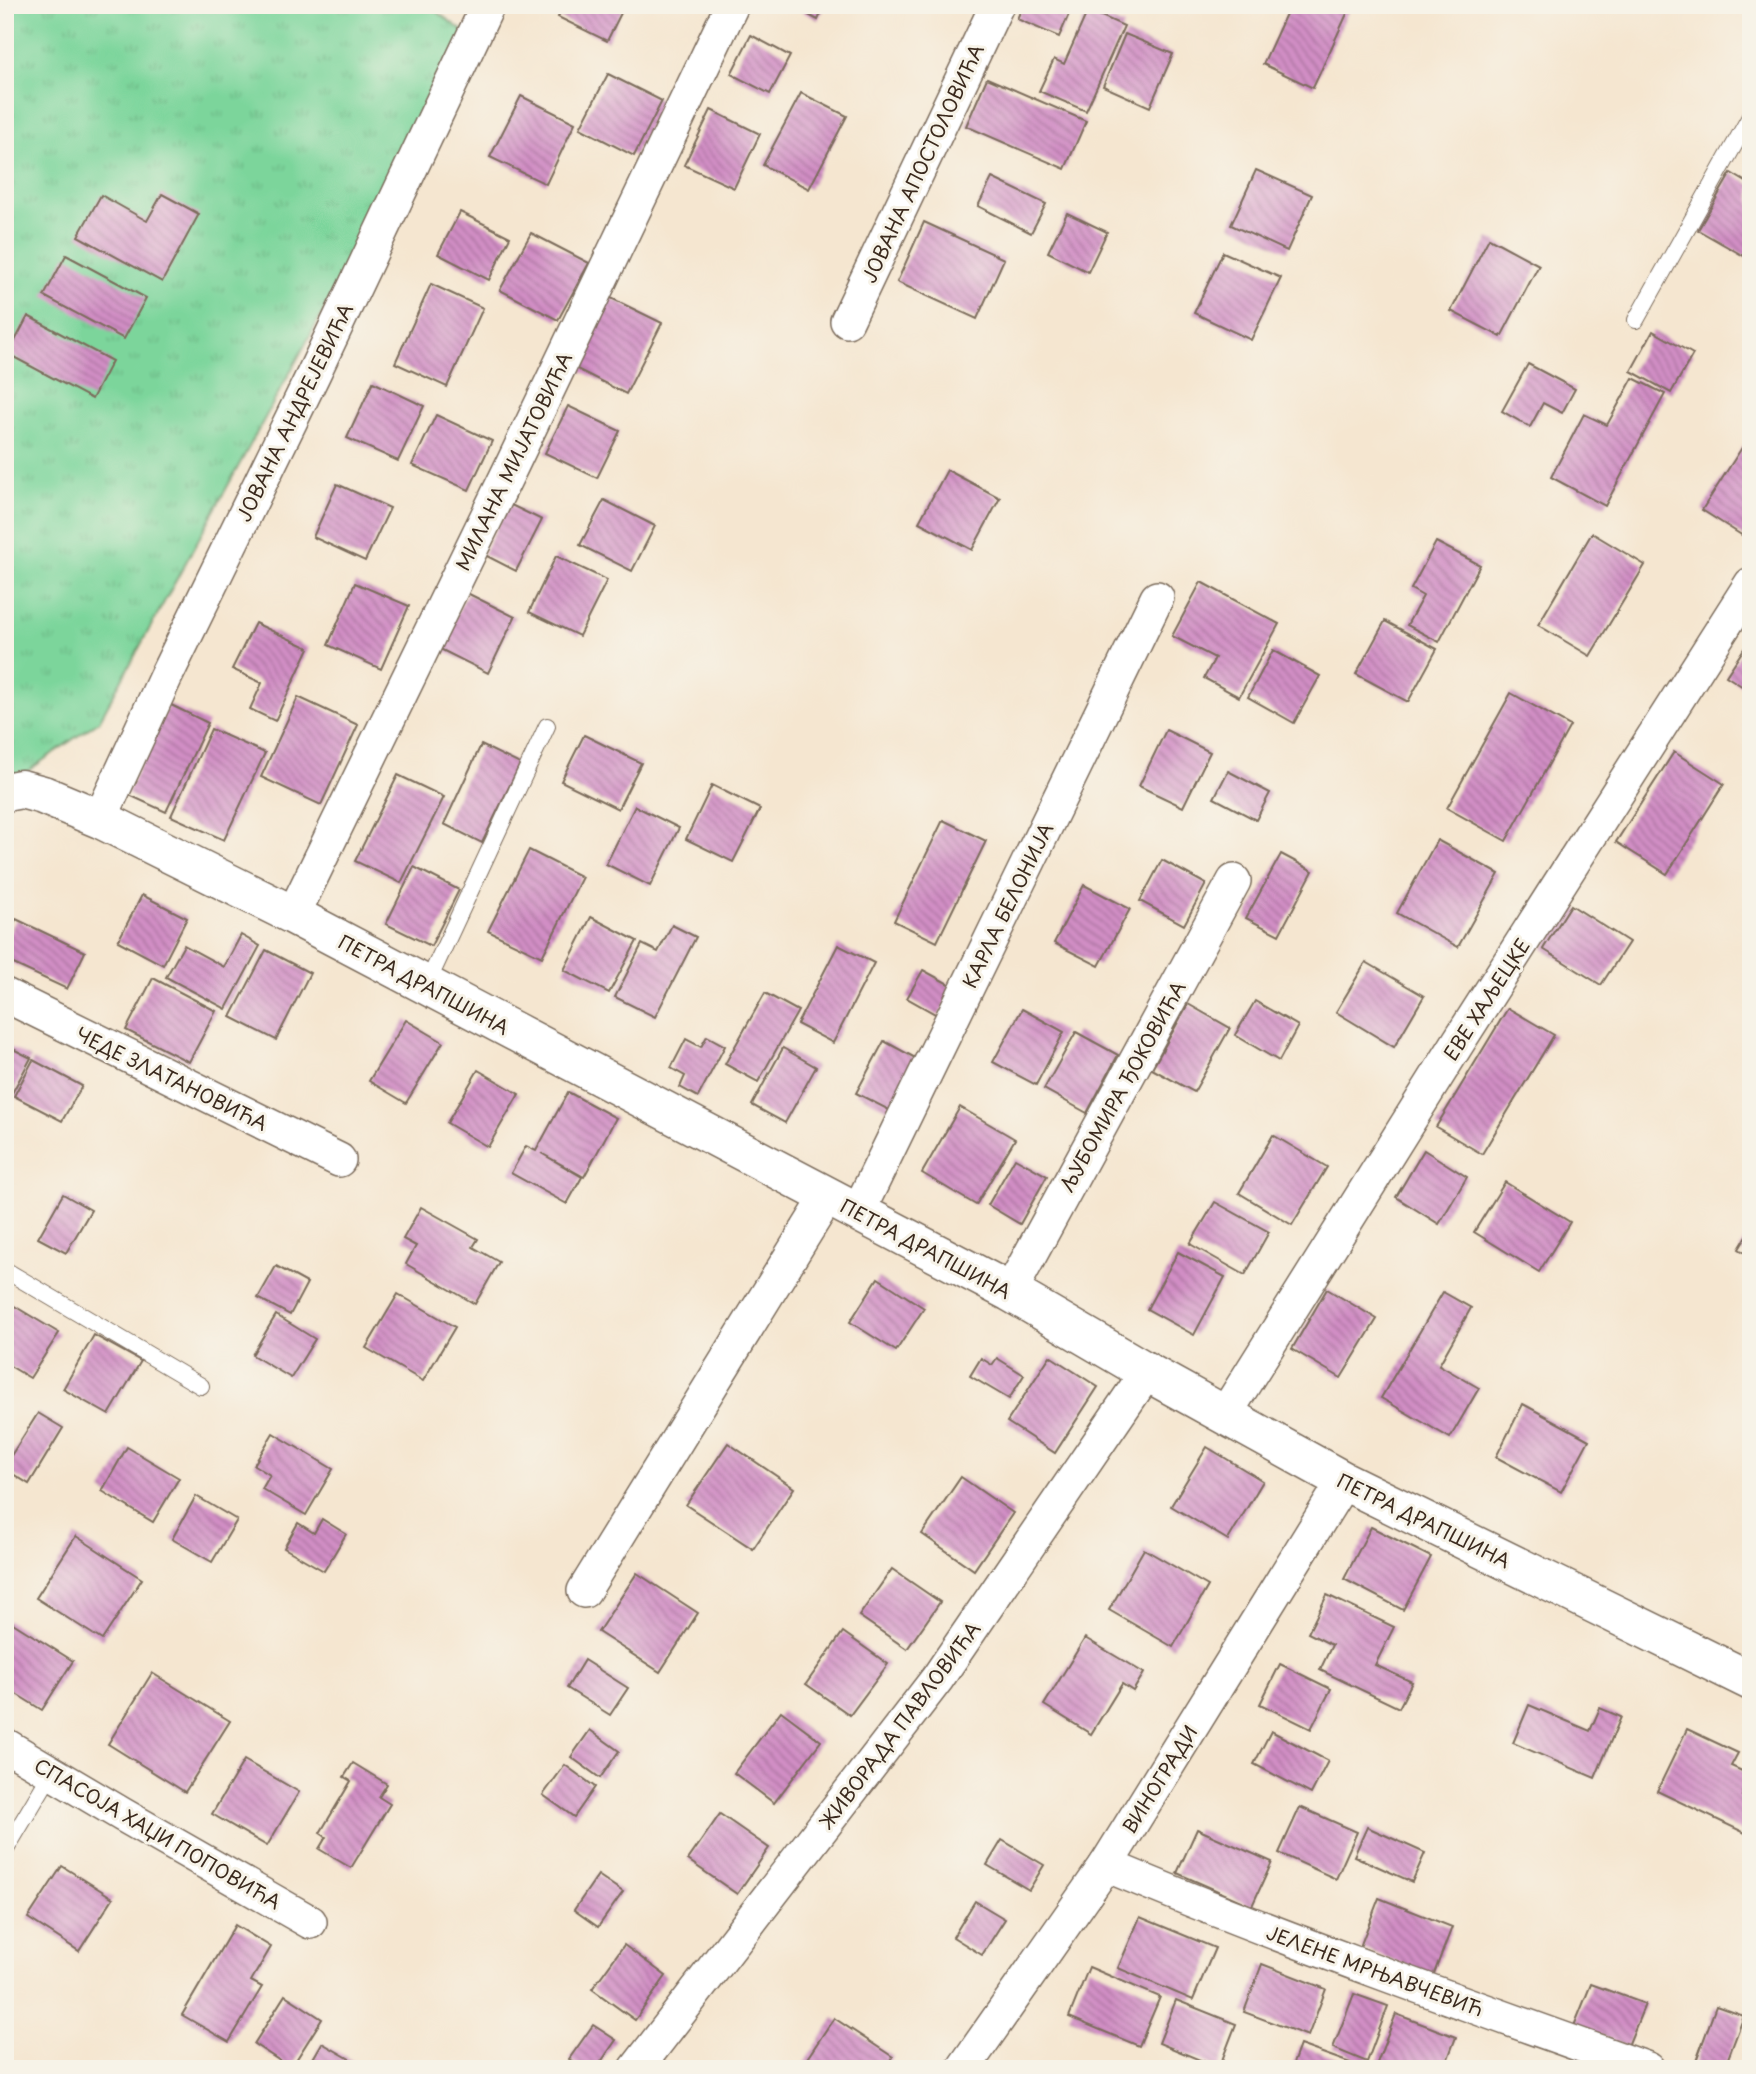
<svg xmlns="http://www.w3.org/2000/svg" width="1756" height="2074" viewBox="0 0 1756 2074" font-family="'Playpen Sans',sans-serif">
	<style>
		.grass { fill: url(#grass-tufts); stroke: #5c805c; stroke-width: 2 }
		.building { fill: url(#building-back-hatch) }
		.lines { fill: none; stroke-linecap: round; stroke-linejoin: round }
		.lane-casing { stroke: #7c6c5c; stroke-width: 18 }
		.street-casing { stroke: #7c6c5c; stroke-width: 36 }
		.secondary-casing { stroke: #7c6c5c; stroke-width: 41 }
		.lane { stroke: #fff; stroke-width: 16 }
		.street { stroke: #fff; stroke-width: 33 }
		.secondary { stroke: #fff; stroke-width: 38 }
		.labels { text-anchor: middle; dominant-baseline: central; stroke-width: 6; stroke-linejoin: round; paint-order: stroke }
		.street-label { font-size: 19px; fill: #3b2a1e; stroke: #f7f3e8 }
	</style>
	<defs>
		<pattern id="grass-tufts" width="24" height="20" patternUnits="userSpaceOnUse" patternTransform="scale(1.75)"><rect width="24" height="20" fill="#7cd59b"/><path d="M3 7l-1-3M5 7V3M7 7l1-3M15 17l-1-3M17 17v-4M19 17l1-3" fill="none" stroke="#6cb785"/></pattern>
		<pattern id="building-back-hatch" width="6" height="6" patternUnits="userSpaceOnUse" patternTransform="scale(1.75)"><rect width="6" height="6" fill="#d18ec5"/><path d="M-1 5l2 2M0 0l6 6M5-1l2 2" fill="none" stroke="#ab749f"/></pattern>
	</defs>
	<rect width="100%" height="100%" fill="#f7f3e8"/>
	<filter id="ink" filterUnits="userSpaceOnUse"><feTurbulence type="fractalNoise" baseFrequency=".0143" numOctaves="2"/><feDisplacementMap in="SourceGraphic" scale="14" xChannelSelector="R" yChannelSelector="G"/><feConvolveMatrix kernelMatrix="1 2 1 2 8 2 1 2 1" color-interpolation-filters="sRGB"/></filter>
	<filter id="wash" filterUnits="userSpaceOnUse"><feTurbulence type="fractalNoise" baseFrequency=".00686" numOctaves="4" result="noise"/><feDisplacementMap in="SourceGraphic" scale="28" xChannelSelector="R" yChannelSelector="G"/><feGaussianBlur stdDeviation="1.57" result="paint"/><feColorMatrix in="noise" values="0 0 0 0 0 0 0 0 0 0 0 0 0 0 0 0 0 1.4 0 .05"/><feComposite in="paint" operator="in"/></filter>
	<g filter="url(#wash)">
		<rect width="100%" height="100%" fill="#f5e6d0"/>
		<path class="grass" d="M5 5H427L473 38 99 721 5 787Z"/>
		<g id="blocks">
			<g class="building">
				<path d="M563 5H625L607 41 558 17Z"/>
				<path d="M790 5H825L818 20Z"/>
				<path d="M1023 5H1073L1059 37 1017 19Z"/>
				<path d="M1290 5H1351L1313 88 1263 64Z"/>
				<path d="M1088 10 1124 26 1086 111 1039 91 1054 59 1064 64Z"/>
				<path d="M1125 34 1173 54 1150 107 1103 86Z"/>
				<path d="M751 35 790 56 770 94 731 74Z"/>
				<path d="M608 74 662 101 634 156 580 128Z"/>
				<path d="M987 78 1086 121 1065 169 966 126Z"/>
				<path d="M801 93 847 116 809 189 763 165Z"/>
				<path d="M521 96 575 123 546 184 490 157Z"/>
				<path d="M711 110 760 134 734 188 684 165Z"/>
				<path d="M1256 170 1312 195 1287 251 1231 225Z"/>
				<path d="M1731 173 1751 185V256L1749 259 1698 230Z"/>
				<path d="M992 178 1046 204 1031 233 978 206Z"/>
				<path d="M162 194 199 214 162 282 78 236 101 195 147 221Z"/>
				<path d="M460 212 510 237 489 280 438 254Z"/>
				<path d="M1067 213 1107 232 1088 272 1048 252Z"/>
				<path d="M924 222 1004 259 977 319 897 282Z"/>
				<path d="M531 233 589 263 558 320 500 290Z"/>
				<path d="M1489 238 1539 265 1501 337 1451 311Z"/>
				<path d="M1223 252 1281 278 1251 340 1194 313Z"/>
				<path d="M66 255 146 298 124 339 44 296Z"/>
				<path d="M431 284 483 308 447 387 395 363Z"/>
				<path d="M609 297 662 323 626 394 573 367Z"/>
				<path d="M28 316 112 361 92 399 8 354Z"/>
				<path d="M1653 331 1693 354 1671 393 1631 371Z"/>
				<path d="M1528 364 1575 389 1562 413 1543 403 1530 427 1502 411Z"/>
				<path d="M1633 378 1665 394 1605 506 1551 477 1584 414 1607 425Z"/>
				<path d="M373 382 424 406 398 461 347 438Z"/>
				<path d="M568 406 620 431 597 478 545 453Z"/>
				<path d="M436 415 492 441 469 490 412 465Z"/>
				<path d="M1743 446 1751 451V541L1702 510Z"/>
				<path d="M947 470 1000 498 972 550 919 522Z"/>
				<path d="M337 484 390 508 365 561 313 537Z"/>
				<path d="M604 500 655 526 632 571 580 545Z"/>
				<path d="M509 504 542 520 516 571 483 554Z"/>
				<path d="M1592 533 1645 565 1590 656 1538 625Z"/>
				<path d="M1436 542 1480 565 1439 642 1407 625 1423 596 1411 589Z"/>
				<path d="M556 556 607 580 579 636 529 612Z"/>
				<path d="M1201 582 1279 624 1239 697 1204 678 1215 658 1172 636Z"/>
				<path d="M355 583 409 606 381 669 328 645Z"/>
				<path d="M467 593 515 617 488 673 440 649Z"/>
				<path d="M1385 621 1437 649 1408 702 1356 674Z"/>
				<path d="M255 623 309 648 275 721 250 709 262 683 232 669Z"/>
				<path d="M1751 638V692L1726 676Z"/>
				<path d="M1273 650 1320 676 1294 723 1248 697Z"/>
				<path d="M1511 693 1570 726 1506 841 1447 808Z"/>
				<path d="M298 697 358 725 321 805 261 777Z"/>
				<path d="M169 704 208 723 166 812 127 794Z"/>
				<path d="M211 729 265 753 224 840 171 816Z"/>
				<path d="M1166 730 1210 752 1183 807 1139 786Z"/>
				<path d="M584 735 641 763 618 809 561 781Z"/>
				<path d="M481 745 520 764 482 843 444 824Z"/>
				<path d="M1674 752 1724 784 1667 874 1616 842Z"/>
				<path d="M1228 771 1270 793 1256 820 1214 798Z"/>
				<path d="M398 775 444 797 401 883 355 861Z"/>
				<path d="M712 785 760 809 733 862 686 839Z"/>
				<path d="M635 806 679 828 650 886 606 864Z"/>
				<path d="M943 820 986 841 937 942 894 921Z"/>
				<path d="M1437 840 1499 874 1458 947 1397 913Z"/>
				<path d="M529 850 582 877 542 957 488 931Z"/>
				<path d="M1281 854 1313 871 1279 935 1246 918Z"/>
				<path d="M1162 860 1206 884 1184 925 1140 901Z"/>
				<path d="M414 867 459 890 431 946 386 924Z"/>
				<path d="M1084 885 1130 909 1099 966 1054 943Z"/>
				<path d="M142 895 187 918 163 965 118 941Z"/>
				<path d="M1571 905 1629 942 1601 985 1543 949Z"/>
				<path d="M591 917 637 941 609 993 564 970Z"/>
				<path d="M16 919 85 952 67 989 5 960V942Z"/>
				<path d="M672 925 696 937 655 1017 615 997 642 944 658 952Z"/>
				<path d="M241 935 260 946 226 1009 166 977 184 945 224 967Z"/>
				<path d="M838 945 874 963 833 1043 797 1024Z"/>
				<path d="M266 950 310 973 276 1040 231 1017Z"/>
				<path d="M1366 962 1424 996 1394 1047 1336 1012Z"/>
				<path d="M923 970 954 987 939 1016 907 998Z"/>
				<path d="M153 978 216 1011 189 1062 126 1030Z"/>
				<path d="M765 993 798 1011 758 1082 725 1064Z"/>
				<path d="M1255 1001 1298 1026 1279 1061 1235 1035Z"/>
				<path d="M1188 1004 1230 1028 1194 1092 1152 1069Z"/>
				<path d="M1508 1008 1554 1035 1482 1154 1436 1127Z"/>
				<path d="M1022 1009 1064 1032 1036 1085 993 1062Z"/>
				<path d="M406 1020 443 1042 406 1103 369 1081Z"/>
				<path d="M1076 1032 1118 1055 1087 1113 1044 1089Z"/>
				<path d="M707 1036 725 1046 698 1097 680 1087 685 1076 671 1068 686 1039 701 1047Z"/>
				<path d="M884 1041 919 1060 891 1111 856 1093Z"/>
				<path d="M5 1045 31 1058 11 1095 5 1093Z"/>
				<path d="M783 1048 816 1067 785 1123 752 1105Z"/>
				<path d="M33 1060 82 1086 62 1121 14 1096Z"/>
				<path d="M478 1070 519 1094 488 1147 447 1123Z"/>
				<path d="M568 1092 616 1118 584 1177 541 1153 582 1177 567 1204 511 1173 526 1146 536 1151Z"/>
				<path d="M960 1107 1015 1139 976 1205 922 1173Z"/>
				<path d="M1273 1135 1327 1167 1292 1225 1239 1193Z"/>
				<path d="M1424 1150 1467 1177 1439 1224 1396 1197Z"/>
				<path d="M1015 1158 1047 1176 1020 1224 988 1205Z"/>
				<path d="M1505 1182 1570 1222 1539 1272 1474 1232Z"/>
				<path d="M63 1194 91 1210 66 1253 38 1238Z"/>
				<path d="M1215 1202 1269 1232 1245 1275 1190 1244Z"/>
				<path d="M421 1207 478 1239 473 1247 499 1262 475 1304 406 1264 416 1246 403 1239Z"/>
				<path d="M1751 1229V1257L1739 1249Z"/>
				<path d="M1178 1252 1225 1277 1194 1335 1147 1309Z"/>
				<path d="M276 1266 307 1283 290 1315 258 1298Z"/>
				<path d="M878 1278 924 1308 896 1351 850 1322Z"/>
				<path d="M1327 1289 1377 1319 1341 1378 1292 1349Z"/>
				<path d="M1443 1292 1471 1308 1439 1365 1479 1388 1450 1438 1381 1398Z"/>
				<path d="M398 1294 455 1327 423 1381 366 1348Z"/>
				<path d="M11 1304 59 1333 30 1378 5 1363V1313Z"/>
				<path d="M276 1315 315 1339 291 1378 252 1355Z"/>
				<path d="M94 1335 141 1361 109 1415 63 1389Z"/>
				<path d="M1050 1356 1098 1387 1055 1453 1007 1422Z"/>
				<path d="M981 1358 992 1365 997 1358 1024 1375 1009 1399 970 1376Z"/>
				<path d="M1523 1404 1589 1440 1561 1492 1496 1457Z"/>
				<path d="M38 1413 63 1428 29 1484 5 1469V1465Z"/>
				<path d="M273 1433 333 1469 306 1515 262 1489 270 1475 254 1465Z"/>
				<path d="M728 1443 794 1488 753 1549 686 1505Z"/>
				<path d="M127 1447 179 1478 153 1522 102 1491Z"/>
				<path d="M1207 1447 1263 1481 1228 1540 1171 1506Z"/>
				<path d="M961 1477 1013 1513 974 1570 922 1534Z"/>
				<path d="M196 1496 237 1520 212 1562 172 1539Z"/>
				<path d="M322 1519 346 1534 324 1571 284 1548 298 1523 314 1533Z"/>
				<path d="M1371 1527 1431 1557 1403 1610 1344 1579Z"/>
				<path d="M76 1536 142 1579 102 1640 36 1598Z"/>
				<path d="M1144 1549 1208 1586 1173 1647 1109 1610Z"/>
				<path d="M892 1569 940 1602 907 1649 859 1616Z"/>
				<path d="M637 1573 698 1613 660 1672 598 1632Z"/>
				<path d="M1327 1595 1394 1627 1375 1665 1412 1682 1399 1708 1320 1670 1332 1645 1308 1633Z"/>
				<path d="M8 1620 73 1661 42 1710 5 1687V1625Z"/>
				<path d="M843 1632 888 1664 850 1715 806 1684Z"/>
				<path d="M1085 1638 1144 1673 1133 1691 1122 1684 1091 1734 1044 1705Z"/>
				<path d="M584 1660 628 1688 610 1715 567 1688Z"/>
				<path d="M1280 1664 1331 1689 1311 1729 1260 1704Z"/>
				<path d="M152 1673 230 1721 185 1792 108 1744Z"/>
				<path d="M1529 1705 1590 1731 1600 1708 1621 1717 1595 1778 1513 1743Z"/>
				<path d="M781 1711 821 1741 774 1803 734 1773Z"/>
				<path d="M1687 1729 1738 1753 1731 1766 1751 1775 1742 1796 1751 1800V1821L1745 1833 1657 1791Z"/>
				<path d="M590 1730 619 1751 600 1778 571 1757Z"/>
				<path d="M1271 1731 1328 1761 1311 1794 1254 1764Z"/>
				<path d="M244 1760 299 1792 267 1846 212 1814Z"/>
				<path d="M353 1763 387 1784 379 1797 390 1804 351 1868 319 1849 326 1837 320 1833 351 1781 344 1777Z"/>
				<path d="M565 1765 595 1787 574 1817 543 1795Z"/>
				<path d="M1300 1807 1357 1832 1336 1879 1279 1853Z"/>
				<path d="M720 1814 769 1848 737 1894 688 1860Z"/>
				<path d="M1367 1827 1425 1853 1412 1882 1354 1856Z"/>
				<path d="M1197 1829 1272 1862 1252 1906 1177 1873Z"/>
				<path d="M1002 1840 1044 1865 1029 1890 987 1865Z"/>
				<path d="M62 1866 113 1898 79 1951 28 1918Z"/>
				<path d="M598 1875 623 1892 598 1927 574 1910Z"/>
				<path d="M1379 1898 1452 1927 1433 1976 1360 1947Z"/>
				<path d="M975 1901 1005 1919 982 1955 953 1937Z"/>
				<path d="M1140 1917 1215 1948 1193 2000 1118 1968Z"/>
				<path d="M235 1925 271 1947 251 1981 262 1987 229 2042 182 2015Z"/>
				<path d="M624 1945 666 1976 635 2020 592 1989Z"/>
				<path d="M1262 1964 1326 1989 1308 2036 1244 2012Z"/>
				<path d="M1089 1967 1160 1997 1139 2046 1069 2017Z"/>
				<path d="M1591 1984 1645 2004 1628 2046 1574 2026Z"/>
				<path d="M1354 1994 1388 2006 1367 2062 1333 2048Z"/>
				<path d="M285 1995 322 2019 291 2068 254 2044Z"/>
				<path d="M1176 2000 1236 2024 1219 2068 1159 2043Z"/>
				<path d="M1716 2006 1744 2016 1724 2069H1708L1695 2064Z"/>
				<path d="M1396 2014 1456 2037 1444 2069H1393L1377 2063Z"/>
				<path d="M834 2018 893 2057 886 2069H800Z"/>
				<path d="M593 2025 616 2040 596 2069H582L569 2059Z"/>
				<path d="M322 2043 367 2069H307Z"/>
				<path d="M1300 2045 1364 2068V2069H1291Z"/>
			</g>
		</g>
	</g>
	<g filter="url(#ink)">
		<use href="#blocks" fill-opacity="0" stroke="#7c6c5c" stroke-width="2"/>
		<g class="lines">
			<defs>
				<g id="lane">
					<path d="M1636 320 1751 115"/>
					<path d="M427 984 547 726"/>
					<path d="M5 1270 201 1386"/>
					<path d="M5 1506 6 1505"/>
					<path d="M5 1851 52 1772"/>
				</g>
				<g id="street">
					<path d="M847 321 997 5"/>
					<path d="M100 819 165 678 313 375 488 5"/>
					<path d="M293 915 513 463 732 5"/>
					<path d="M5 995 339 1160"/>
					<path d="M858 1212 1157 598"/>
					<path d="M1010 1292 1234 881"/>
					<path d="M1224 1416 1459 1041 1751 584"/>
					<path d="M584 1591 828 1196"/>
					<path d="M5 1745 123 1815 310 1922"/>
					<path d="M1106 1865C1284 1940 1466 2004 1648 2069"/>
					<path d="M636 2069 937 1679 1147 1372"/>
					<path d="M963 2069 1106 1865 1344 1481"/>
				</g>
				<path id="secondary" d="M5 792 21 789 43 795 100 819 293 915 1010 1292 1147 1372 1344 1481 1751 1681"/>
			</defs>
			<use href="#lane" class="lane-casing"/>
			<use href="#street" class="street-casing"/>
			<use href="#secondary" class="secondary-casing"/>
			<use href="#lane" class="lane"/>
			<use href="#street" class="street"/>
			<use href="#secondary" class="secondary"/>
		</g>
	</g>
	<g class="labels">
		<g class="street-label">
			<text transform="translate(922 163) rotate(-65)">ЈОВАНА АПОСТОЛОВИЋА</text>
			<text transform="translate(294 412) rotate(-64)">ЈОВАНА АНДРЕЈЕВИЋА</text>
			<text transform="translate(513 461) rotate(-64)">МИЛАНА МИЈАТОВИЋА</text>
			<text transform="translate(1007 905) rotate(-64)">КАРЛА БЕЛОНИЈА</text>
			<text transform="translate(424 984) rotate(28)">ПЕТРА ДРАПШИНА</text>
			<text transform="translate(1486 999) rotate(-57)">ЕВЕ ХАЉЕЦКЕ</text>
			<text transform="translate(172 1078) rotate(26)">ЧЕДЕ ЗЛАТАНОВИЋА</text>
			<text transform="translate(1122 1086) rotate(-61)">ЉУБОМИРА ЂОКОВИЋА</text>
			<text transform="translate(926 1248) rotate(28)">ПЕТРА ДРАПШИНА</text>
			<text transform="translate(1424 1520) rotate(26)">ПЕТРА ДРАПШИНА</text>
			<text transform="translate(899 1725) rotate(-53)">ЖИВОРАДА ПАВЛОВИЋА</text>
			<text transform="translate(1159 1779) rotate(-58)">ВИНОГРАДИ</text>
			<text transform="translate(158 1833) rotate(30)">СПАСОЈА ХАЏИ ПОПОВИЋА</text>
			<text transform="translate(1375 1970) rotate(20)">ЈЕЛЕНЕ МРЊАВЧЕВИЋ</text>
		</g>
	</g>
	<rect width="1756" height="2074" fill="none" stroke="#f7f3e8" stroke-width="28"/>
</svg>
